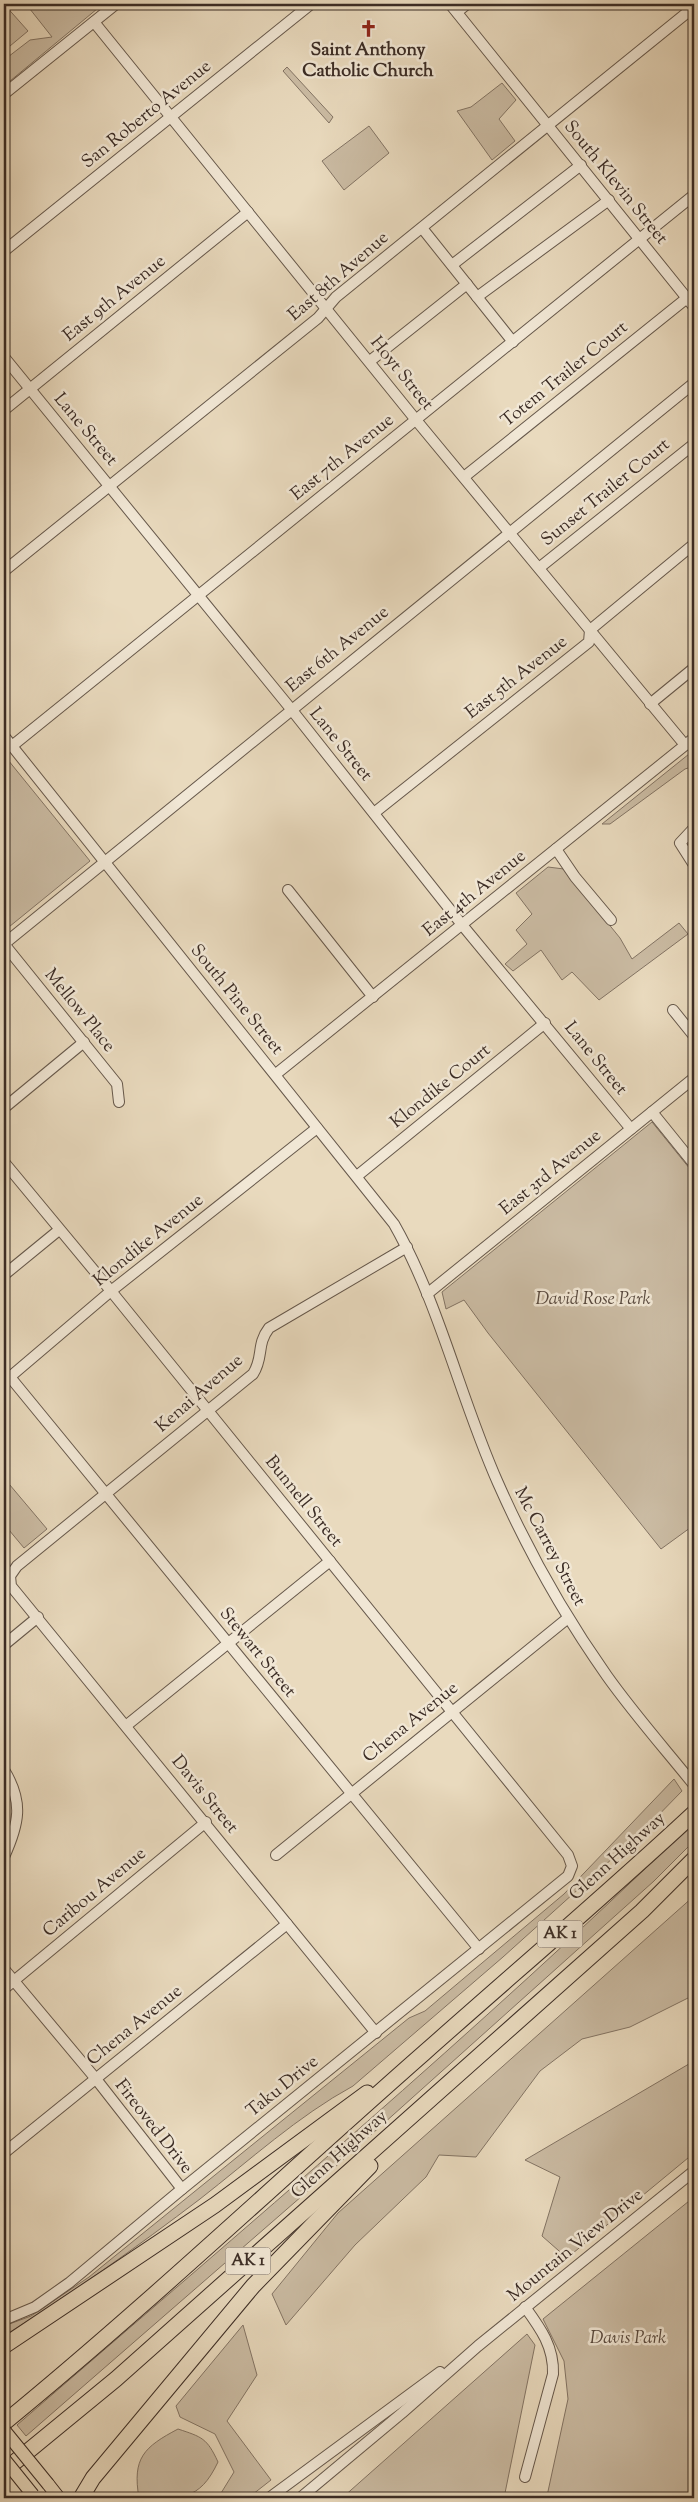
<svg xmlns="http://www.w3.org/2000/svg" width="698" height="2502" viewBox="0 0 698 2502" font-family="'Sorts Mill Goudy',serif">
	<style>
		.green { fill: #cbbca4; stroke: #837464 }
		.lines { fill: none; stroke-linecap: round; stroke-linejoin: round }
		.minor-casing { stroke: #66584b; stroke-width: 12 }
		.major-casing { stroke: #3b2c25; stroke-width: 14 }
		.highway-casing { stroke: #3b2c25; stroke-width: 17 }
		.minor { stroke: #f1e7d5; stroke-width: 10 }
		.major { stroke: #e9dabe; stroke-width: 12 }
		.highway { stroke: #e9dabe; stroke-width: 15 }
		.major-bridge-casing { stroke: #3b2c25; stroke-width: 14; stroke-linecap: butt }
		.major-bridge { stroke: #e9dabe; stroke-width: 12 }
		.labels { text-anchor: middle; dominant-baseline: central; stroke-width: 5; stroke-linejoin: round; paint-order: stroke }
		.shield { fill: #f1e7d5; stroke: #72645a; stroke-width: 1 }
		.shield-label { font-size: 16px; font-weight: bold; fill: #3b2c25 }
		.poi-label { font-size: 18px; font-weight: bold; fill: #3b2c25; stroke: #f1e7d5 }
		.street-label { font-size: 18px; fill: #3b2c25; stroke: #f1e7d5 }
		.park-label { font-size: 18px; font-style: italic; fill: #58493e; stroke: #f1e7d5 }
	</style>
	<rect width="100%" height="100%" fill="#e9dabe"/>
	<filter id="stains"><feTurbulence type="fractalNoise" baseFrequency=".004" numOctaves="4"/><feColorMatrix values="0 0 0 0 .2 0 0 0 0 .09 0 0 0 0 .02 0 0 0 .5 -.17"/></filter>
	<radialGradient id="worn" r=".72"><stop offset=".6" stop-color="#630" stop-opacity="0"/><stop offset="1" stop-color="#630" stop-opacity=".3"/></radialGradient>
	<g class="green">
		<path d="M4 4 28 31 4 51Z"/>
		<path d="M26 4H103L4 86V60L30 40 52 37Z"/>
		<path d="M287 67 333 117 329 123 283 71Z"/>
		<path d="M502 83 516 100 499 119 515 141 492 160 457 111 471 107Z"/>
		<path d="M369 126 389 153 344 190 322 161Z"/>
		<path d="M694 750V766L685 769 610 824H602Z"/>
		<path d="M4 755 90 861 4 931Z"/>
		<path d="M548 867 564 869 620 938 632 959 679 923 688 934 599 1000 572 972 562 980 541 950 513 971 505 964 527 944 516 930 532 914 516 893Z"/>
		<path d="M652 1122 694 1174V1525L661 1549 488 1333 464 1300 446 1309 442 1292Z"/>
		<path d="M4 1478 47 1529 24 1548 4 1524Z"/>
		<path d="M674 1779 682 1791 644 1830 503 1957 353 2086C298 2116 250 2160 200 2199 137 2247 71 2294 4 2336V2326L31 2316 89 2277 409 2018 425 2011 564 1894Z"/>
		<path d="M694 1822V1841L654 1881 325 2176 26 2436 17 2425C246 2227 477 2032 694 1822Z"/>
		<path d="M694 1896V1995L630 2027 582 2039 540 2071 476 2157 439 2155 426 2177 355 2245 286 2325 272 2294 338 2213Z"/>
		<path d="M694 2061V2153L567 2258 542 2236 560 2177 525 2160Z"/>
		<path d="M694 2197V2498H549L547 2496 568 2399 564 2361 543 2319Z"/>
		<path d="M243 2325 257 2375 227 2421 271 2480 248 2498H218L234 2472 215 2434 180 2417 176 2406Z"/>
		<path d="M527 2334 535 2345 504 2498H440L434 2495 428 2498H342Z"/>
		<path d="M178 2429C202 2437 207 2438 218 2462 199 2502 181 2498 139 2498 132 2458 144 2447 178 2429Z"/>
	</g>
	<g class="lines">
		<defs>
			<g id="minor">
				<path d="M450 4 694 307"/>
				<path d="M457 12 467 4"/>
				<path d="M94 22 416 420 685 745"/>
				<path d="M4 94 116 4"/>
				<path d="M422 228 513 342"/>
				<path d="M4 251 311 4"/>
				<path d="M452 265 581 165"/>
				<path d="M477 297 609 200"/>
				<path d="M4 357 291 709 463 926 631 1129"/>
				<path d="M370 361 467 284"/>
				<path d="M4 410 248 212"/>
				<path d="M464 477 687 298"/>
				<path d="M539 568 694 444"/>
				<path d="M4 571 318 318 336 297 694 7"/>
				<path d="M650 704 694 668"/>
				<path d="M4 736 394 1224C440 1305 460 1398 498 1483 528 1551 564 1615 607 1676 634 1714 665 1749 694 1785"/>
				<path d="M12 746 694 195"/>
				<path d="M374 813 589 642 590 630 694 544"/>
				<path d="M694 828 680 843 694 865"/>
				<path d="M556 849 575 877 611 920"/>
				<path d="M288 890 373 997"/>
				<path d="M4 944 694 383"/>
				<path d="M4 944 117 1084 119 1102"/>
				<path d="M673 1010 694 1036"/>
				<path d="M276 1074 694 738"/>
				<path d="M4 1108 84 1042"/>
				<path d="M652 1112 694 1164"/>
				<path d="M4 1162 111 1291 568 1855 572 1866 568 1876 182 2189 69 2283 35 2307 4 2320"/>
				<path d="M357 1176 545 1023"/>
				<path d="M4 1275 59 1230"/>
				<path d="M427 1294 694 1078"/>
				<path d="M10 1377 479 1949"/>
				<path d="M4 1382 111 1291 317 1128"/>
				<path d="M4 1645 38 1617"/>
				<path d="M127 1725 330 1561"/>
				<path d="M4 1770C24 1802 19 1824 4 1857"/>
				<path d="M276 1855 568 1618"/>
				<path d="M4 1969 96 2079 182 2189"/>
				<path d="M4 1989 206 1822"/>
				<path d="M376 2033 11 1586 10 1576 17 1566 253 1374C264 1357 256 1345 269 1328L407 1247"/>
				<path d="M4 2153 287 1924"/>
				<path d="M525 2307C541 2329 554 2347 553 2374L525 2477"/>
				<path d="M269 2498 440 2372"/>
				<path d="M300 2498 402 2413 478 2346 694 2171"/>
			</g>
			<path id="major" d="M48 2484 59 2498"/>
			<g id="highway">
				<path d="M4 2346 215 2205 367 2093"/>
				<path d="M4 2423C148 2305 284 2176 424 2053 514 1973 606 1895 694 1813"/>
				<path d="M4 2471 116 2379 642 1911 694 1859"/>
				<path d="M81 2498 93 2478 253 2286 370 2166"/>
			</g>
		</defs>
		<use href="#minor" class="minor-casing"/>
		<use href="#major" class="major-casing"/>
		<use href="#highway" class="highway-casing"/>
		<use href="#minor" class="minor"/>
		<use href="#major" class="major"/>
		<use href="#highway" class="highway"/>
		<defs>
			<g id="major-bridge">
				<path d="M4 2430 48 2484"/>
				<path d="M4 2459 33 2495"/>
			</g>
		</defs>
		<use href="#major-bridge" class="major-bridge-casing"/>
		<use href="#major-bridge" class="major-bridge"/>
	</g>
	<defs>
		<symbol id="church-bare" viewBox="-9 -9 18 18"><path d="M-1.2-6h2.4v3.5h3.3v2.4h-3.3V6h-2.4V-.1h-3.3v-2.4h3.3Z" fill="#8f2418" stroke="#f1e7d5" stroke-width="2.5" paint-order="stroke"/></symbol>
	</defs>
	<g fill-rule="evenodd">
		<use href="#church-bare" x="356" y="16" width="25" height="25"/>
	</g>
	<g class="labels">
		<g class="shield">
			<rect x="537.5" y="1920.5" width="45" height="27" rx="4"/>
			<rect x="225.5" y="2247.5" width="45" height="27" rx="4"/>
		</g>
		<g class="shield-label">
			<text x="560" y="1934">AK 1</text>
			<text x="248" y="2261">AK 1</text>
		</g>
		<g class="poi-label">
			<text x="368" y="51">Saint Anthony<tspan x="368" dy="21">Catholic Church</tspan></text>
		</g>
		<g class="street-label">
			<text transform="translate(147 115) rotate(-39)">San Roberto Avenue</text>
			<text transform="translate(615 183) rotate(51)">South Klevin Street</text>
			<text transform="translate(339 277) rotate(-41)">East 8th Avenue</text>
			<text transform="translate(115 299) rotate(-39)">East 9th Avenue</text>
			<text transform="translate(401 374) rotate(51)">Hoyt Street</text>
			<text transform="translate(565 375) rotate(-39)">Totem Trailer Court</text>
			<text transform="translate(85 430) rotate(50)">Lane Street</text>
			<text transform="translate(343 458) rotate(-39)">East 7th Avenue</text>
			<text transform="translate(606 493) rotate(-39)">Sunset Trailer Court</text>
			<text transform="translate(338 650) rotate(-39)">East 6th Avenue</text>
			<text transform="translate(517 678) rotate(-38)">East 5th Avenue</text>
			<text transform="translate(340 745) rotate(51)">Lane Street</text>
			<text transform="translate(475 894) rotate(-39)">East 4th Avenue</text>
			<text transform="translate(236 1000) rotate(51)">South Pine Street</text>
			<text transform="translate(79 1011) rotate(51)">Mellow Place</text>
			<text transform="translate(595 1059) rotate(51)">Lane Street</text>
			<text transform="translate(441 1087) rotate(-39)">Klondike Court</text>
			<text transform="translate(551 1173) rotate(-39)">East 3rd Avenue</text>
			<text transform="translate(149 1241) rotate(-39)">Klondike Avenue</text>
			<text transform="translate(200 1394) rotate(-41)">Kenai Avenue</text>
			<text transform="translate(303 1502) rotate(51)">Bunnell Street</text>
			<text transform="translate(549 1547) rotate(62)">Mc Carrey Street</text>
			<text transform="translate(257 1653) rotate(51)">Stewart Street</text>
			<text transform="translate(411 1723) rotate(-39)">Chena Avenue</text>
			<text transform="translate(204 1795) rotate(51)">Davis Street</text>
			<text transform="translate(618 1857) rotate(-42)">Glenn Highway</text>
			<text transform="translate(95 1893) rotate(-40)">Caribou Avenue</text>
			<text transform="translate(135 2026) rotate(-39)">Chena Avenue</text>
			<text transform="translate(283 2087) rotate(-39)">Taku Drive</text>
			<text transform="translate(153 2127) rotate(52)">Fireoved Drive</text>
			<text transform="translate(340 2155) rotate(-42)">Glenn Highway</text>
			<text transform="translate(576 2246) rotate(-39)">Mountain View Drive</text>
		</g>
		<g class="park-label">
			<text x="593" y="1300">David Rose Park</text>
			<text x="628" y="2339">Davis Park</text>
		</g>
	</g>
	<rect width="698" height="2502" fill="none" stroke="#e9dabe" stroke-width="20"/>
	<rect x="5" y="5" width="688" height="2492" fill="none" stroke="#3b2c25" stroke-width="2.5"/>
	<rect x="10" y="10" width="678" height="2482" fill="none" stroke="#3b2c25"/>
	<rect width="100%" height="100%" filter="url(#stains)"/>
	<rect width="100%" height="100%" fill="url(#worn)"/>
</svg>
